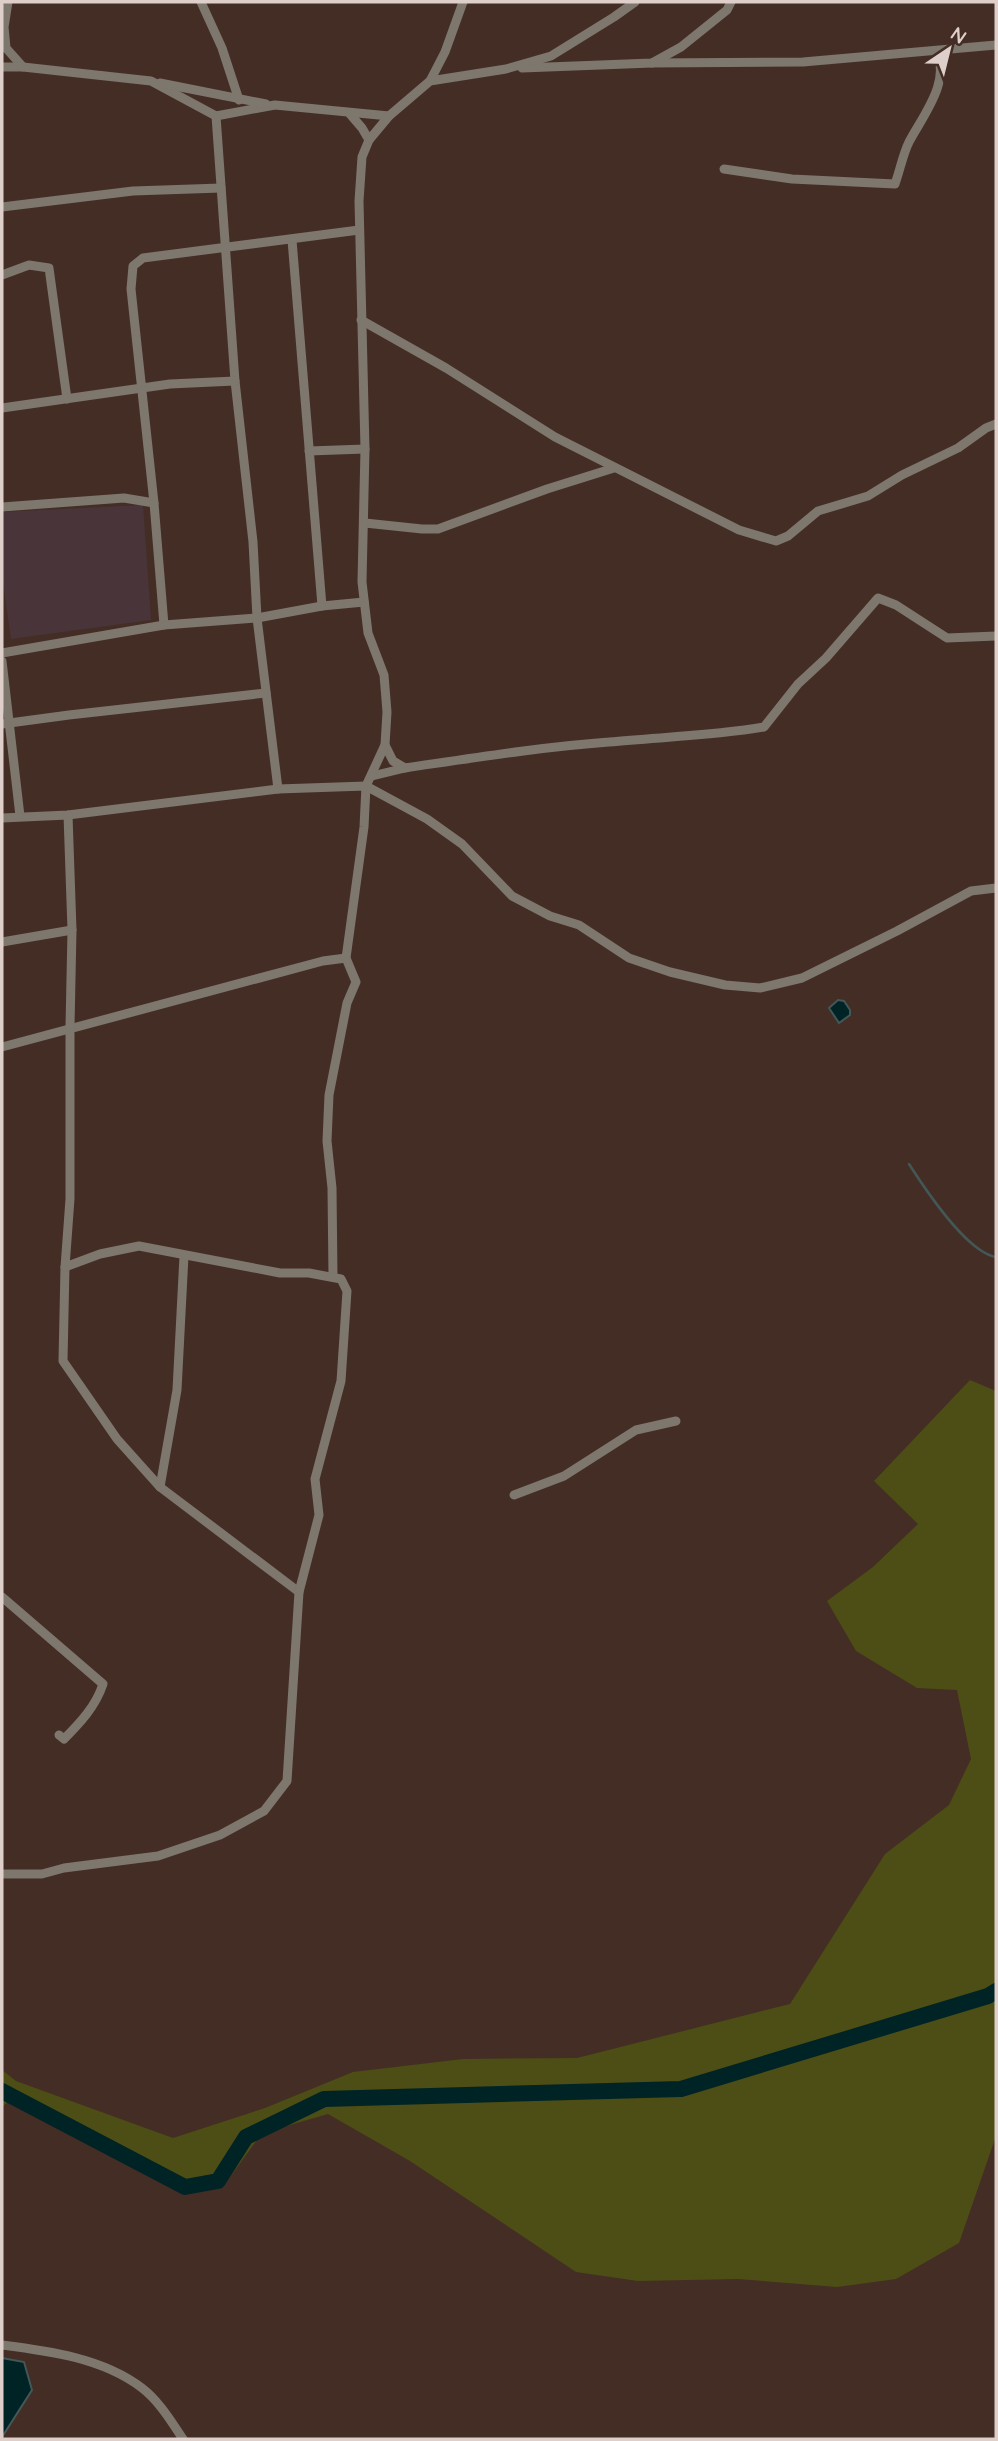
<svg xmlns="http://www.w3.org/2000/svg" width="998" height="2441" viewBox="0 0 998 2441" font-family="Quicksand,sans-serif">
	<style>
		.education { fill: #493539 }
		.green { fill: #4c4e15 }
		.water { fill: #002326; stroke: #435757; stroke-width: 2 }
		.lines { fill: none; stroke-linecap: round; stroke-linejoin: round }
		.stream { stroke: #435757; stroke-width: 2.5 }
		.river { stroke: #002326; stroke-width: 16 }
		.minor { stroke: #7d776d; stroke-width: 9 }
	</style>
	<rect width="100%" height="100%" fill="#442d25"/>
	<path class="education" d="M143 505 151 620 11 639 2 574V512Z"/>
	<path class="green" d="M970 1380 996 1391V2136L959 2243 896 2279 837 2287 738 2279 638 2281 576 2272 410 2161 328 2114 262 2133 222 2188 188 2191 130 2165 10 2100 2 2107V2070L16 2081 173 2138 265 2108 353 2072 463 2059 577 2058 790 2004 885 1854 949 1805 971 1759 957 1690 917 1688 856 1651 827 1601 873 1567 918 1524 874 1481Z"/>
	<g class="water">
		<path d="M838 1000 844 1001 850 1010V1015L839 1023 829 1008Z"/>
		<path d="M2 2358 24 2362 32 2390 2 2437Z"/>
	</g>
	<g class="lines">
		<path class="stream" d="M909 1164C925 1189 967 1252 996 1257"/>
		<path class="river" d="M2 2091 185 2187 218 2181 246 2137 324 2099 681 2089 988 1996 996 1991"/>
		<g class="minor">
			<path d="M8 2 4 27 6 48 23 67"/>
			<path d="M201 2 222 48 239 100"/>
			<path d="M652 63 803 62 996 45"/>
			<path d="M2 67H23L151 81 216 116 275 105 389 116"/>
			<path d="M522 68 652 63 681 47 727 10 731 2"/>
			<path d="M430 81 445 52 463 2"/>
			<path d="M160 83 266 104"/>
			<path d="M350 114 362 128 369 140"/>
			<path d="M216 116 235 381 253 542 257 618 278 789"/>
			<path d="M724 169 792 179 895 184C900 170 903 154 909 142 922 117 953 79 935 51"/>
			<path d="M2 207 133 191 221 188"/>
			<path d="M292 240 322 606"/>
			<path d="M2 275 29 265 49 268 67 399"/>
			<path d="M361 320 446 368 555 437 739 530 776 541 788 536 818 511 868 496 902 475 958 448 986 428 996 424"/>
			<path d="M2 408 170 384 235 381"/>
			<path d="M309 451 365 449"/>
			<path d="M2 507 124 498 154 503"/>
			<path d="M365 523 422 529H438L547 489 614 468"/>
			<path d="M164 625 154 503 131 289 133 266 143 258 359 230"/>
			<path d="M2 653 164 625 257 618 322 606 364 602"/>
			<path d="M2 661 20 816"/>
			<path d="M2 724 69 715 266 693"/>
			<path d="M385 745 393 761 405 768C473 758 541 747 609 742 661 737 712 736 764 727L798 684 826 658 878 598 896 605 947 638 996 636"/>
			<path d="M372 776 405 768"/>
			<path d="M2 818 68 815 278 789 366 786 427 819 462 844 512 896 550 916 579 925 629 958 670 972 725 985 760 988 802 978 897 931 971 891 996 888"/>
			<path d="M2 942 72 930"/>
			<path d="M2 1047 323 961 346 958"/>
			<path d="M65 1267 63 1361 117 1439 160 1487 299 1592"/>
			<path d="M333 1277 332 1188 327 1141 329 1095 347 1003 356 982 346 958 364 827 366 786 385 745 387 712 384 675 368 633 362 582 365 449 359 201 362 157 369 140 389 116 430 81 506 69 551 56 614 17 635 2"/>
			<path d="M160 1487 177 1390 184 1256"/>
			<path d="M514 1495 564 1476 636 1430 676 1421"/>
			<path d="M2 1597 103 1684C96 1706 80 1723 64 1739L59 1735"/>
			<path d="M2 1874H42L64 1868 158 1856 220 1835 264 1811 287 1781 299 1592 319 1515 315 1479 341 1381 347 1291 341 1279 309 1273H280L139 1246 100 1254 65 1267 70 1199V1027L72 930 68 815"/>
			<path d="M2 2345C49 2351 103 2358 142 2388 159 2401 171 2421 183 2439"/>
		</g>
	</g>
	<rect width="998" height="2441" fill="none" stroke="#dfcfca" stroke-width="7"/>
	<g transform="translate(949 49) rotate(35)" stroke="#442d25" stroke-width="5" paint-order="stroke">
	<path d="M0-5L12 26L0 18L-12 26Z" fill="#dfcfca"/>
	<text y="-10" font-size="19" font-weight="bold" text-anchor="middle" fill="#dfcfca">N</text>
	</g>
</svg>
